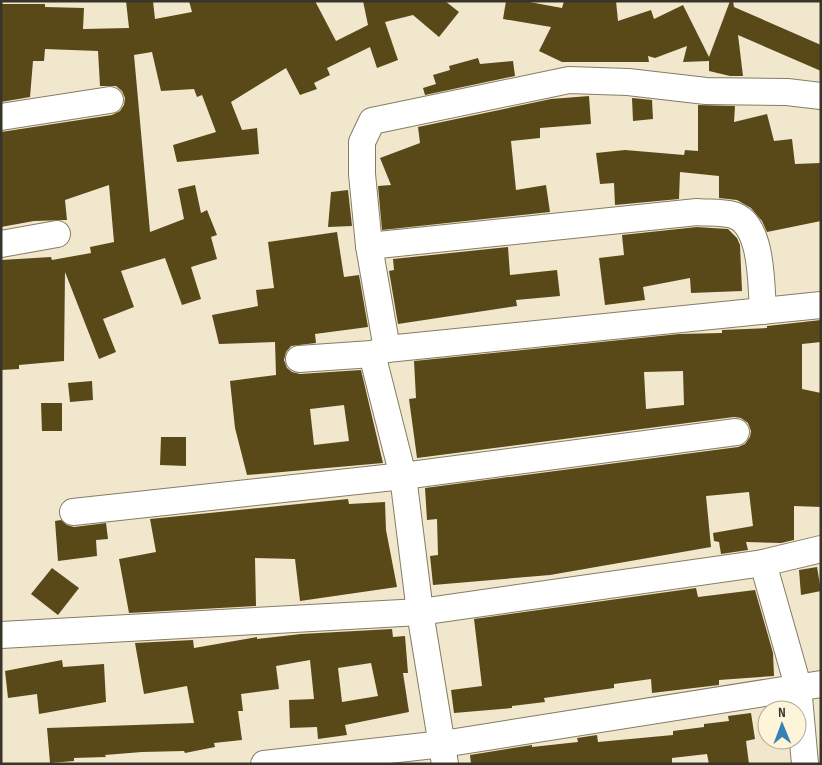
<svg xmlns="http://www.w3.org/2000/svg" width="822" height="765" viewBox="0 0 822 765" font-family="'Sofia Sans Condensed',sans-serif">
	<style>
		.building { fill: #594919; fill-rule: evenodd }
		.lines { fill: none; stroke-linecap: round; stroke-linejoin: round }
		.minor-casing { stroke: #857c64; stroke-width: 28 }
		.minor { stroke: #fff; stroke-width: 26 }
	</style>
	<rect width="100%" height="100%" fill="#f1e7cc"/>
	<g class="building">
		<path d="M126 1H153L155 19 192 12 189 1H315L336 41 368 25 363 1H445L459 12 439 37 413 15 385 22 398 60 377 68 370 47 327 68 330 75 314 83 317 89 300 95 286 68 231 102 242 130 257 128 259 154 177 162 173 145 216 132 202 95 197 97 194 89 161 91 152 52 134 55 150 232 184 219 178 189 195 185 201 213 207 210 217 235 211 237 217 259 191 267 201 299 182 305 165 258 121 271 134 307 103 319 116 352 99 359 65 272 64 361 19 365V369L1 370V260L51 257 52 260 91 253 90 247 114 242 109 185 65 200 67 220 34 221 1 227V132L112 115 120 111 124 105 125 98 122 91 116 86H100L98 51 45 49 44 61H33L30 97 1 102V4H45V7L84 8 83 29 129 28Z"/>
		<path d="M506 1H524L562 8 564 1H616L618 21 651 10 654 19 683 5 709 57 730 1H733L734 7 821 45V71L738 35 743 76H730L709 71V61L683 62 687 46 655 58 648 56 649 62H562L539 51 551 27 503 19Z"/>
		<path d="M478 58 480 64 513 61 515 76 425 95 423 88 436 84 433 75 450 70 449 66Z"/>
		<path d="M589 96 591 124 540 128V138L511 141 516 190 546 185 550 212 382 230 378 186 391 185 380 158 420 143 418 127 551 99Z"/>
		<path d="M632 98 652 100 653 119 633 121Z"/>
		<path d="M698 105 735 106 734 122 767 114 774 141 792 139 795 164 821 163V221L767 232 762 221 751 208 737 200 719 198V176L680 172 679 199 615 205 614 183 600 184 596 153 625 150 684 155 685 150 698 151Z"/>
		<path d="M348 190 352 226 328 227 331 192Z"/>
		<path d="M697 227 728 229 737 238 740 245 742 291 691 293 690 278 643 287 645 300 605 305 599 258 624 255 622 235Z"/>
		<path d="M337 232 344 277 359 275 368 327 315 334 316 343 291 346 286 352 284 360 287 368 292 372 300 374 361 370 383 463 247 475 235 428 230 381 276 375 275 342 219 344 212 315 258 306 256 290 274 288 268 242ZM344 405 349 441 314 445 310 409Z"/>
		<path d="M508 247 510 275 557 270 560 296 516 300 517 306 398 324 389 271 394 270 393 259Z"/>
		<path d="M821 320V342L802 344V389L821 393V507L794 506V540L781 543 746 542 748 550 721 554 719 542 714 541 713 533 753 526 749 492 706 496 711 547 550 575 433 585 430 556 438 555 437 519 427 520 425 488 738 447 745 444 750 437 751 431 748 423 741 418 734 417 417 458 409 399 416 398 414 361 679 334 722 333V330L767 328V326ZM683 371 684 405 646 409 644 372Z"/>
		<path d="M92 381 93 400 70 402 68 383Z"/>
		<path d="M41 403H62V431H42Z"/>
		<path d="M161 437H186V466L160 465Z"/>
		<path d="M348 499 349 504 385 502 386 530 397 587 300 601 295 559 255 558 256 606 129 613 119 559 156 552 150 519Z"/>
		<path d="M61 520 67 525 74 527 106 523 108 539 96 540 97 556 58 561 55 521Z"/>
		<path d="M817 567 821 591 801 595 799 570Z"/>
		<path d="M52 568 79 588 58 615 31 594Z"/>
		<path d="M696 588 698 597 755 590 773 653 774 676 719 680V685L652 693 651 679 614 684V688L544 698 545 702 512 706V708L454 713 451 690 482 686 474 619Z"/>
		<path d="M392 629 393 637 405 636 408 673H403L409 712 345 725 347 735 318 739 317 727 290 728 289 700 314 699 310 660 276 666 279 689 241 694 243 711H238L242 740 214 743 215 747 185 753 184 751 142 752 105 755 106 757 74 758V761L50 763 47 728 194 723 187 686 144 694 135 643 193 640 194 648 257 637V639L301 634ZM371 663 378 696 342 702 338 668Z"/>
		<path d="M62 660 63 667 104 664 106 702 39 714 37 694 8 698 5 671Z"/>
		<path d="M751 713 755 739 746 741 749 764H709L707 754 672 758V764H471L470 755 532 745V747L578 742 577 738 597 735 598 742 673 735V731L704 727V724L729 721 728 716Z"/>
	</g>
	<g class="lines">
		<defs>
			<g id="minor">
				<path d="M1 117 110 100"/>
				<path d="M1 244 57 234"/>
				<path d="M369 246 697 212C708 213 722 212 733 215 763 224 761 285 763 311"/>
				<path d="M387 349 369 246 362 174V142L372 121 569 80 628 82 706 91 787 92 821 96"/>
				<path d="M372 354 403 476 420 612 445 764"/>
				<path d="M299 359 372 354 387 349 821 305"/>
				<path d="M73 512 403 476 736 432"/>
				<path d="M763 563 798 686 805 764"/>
				<path d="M1 635 420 612 763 563 821 549"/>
				<path d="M264 764 443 744 821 684"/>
			</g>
		</defs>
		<use href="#minor" class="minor-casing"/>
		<use href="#minor" class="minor"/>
	</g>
	<rect width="822" height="765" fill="none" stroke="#38342a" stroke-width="5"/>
	<g transform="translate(782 725) rotate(359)"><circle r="24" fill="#fef4da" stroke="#afa794"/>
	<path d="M0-4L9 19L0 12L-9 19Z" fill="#3481b3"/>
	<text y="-8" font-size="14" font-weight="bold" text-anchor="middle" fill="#38342a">N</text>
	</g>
</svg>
